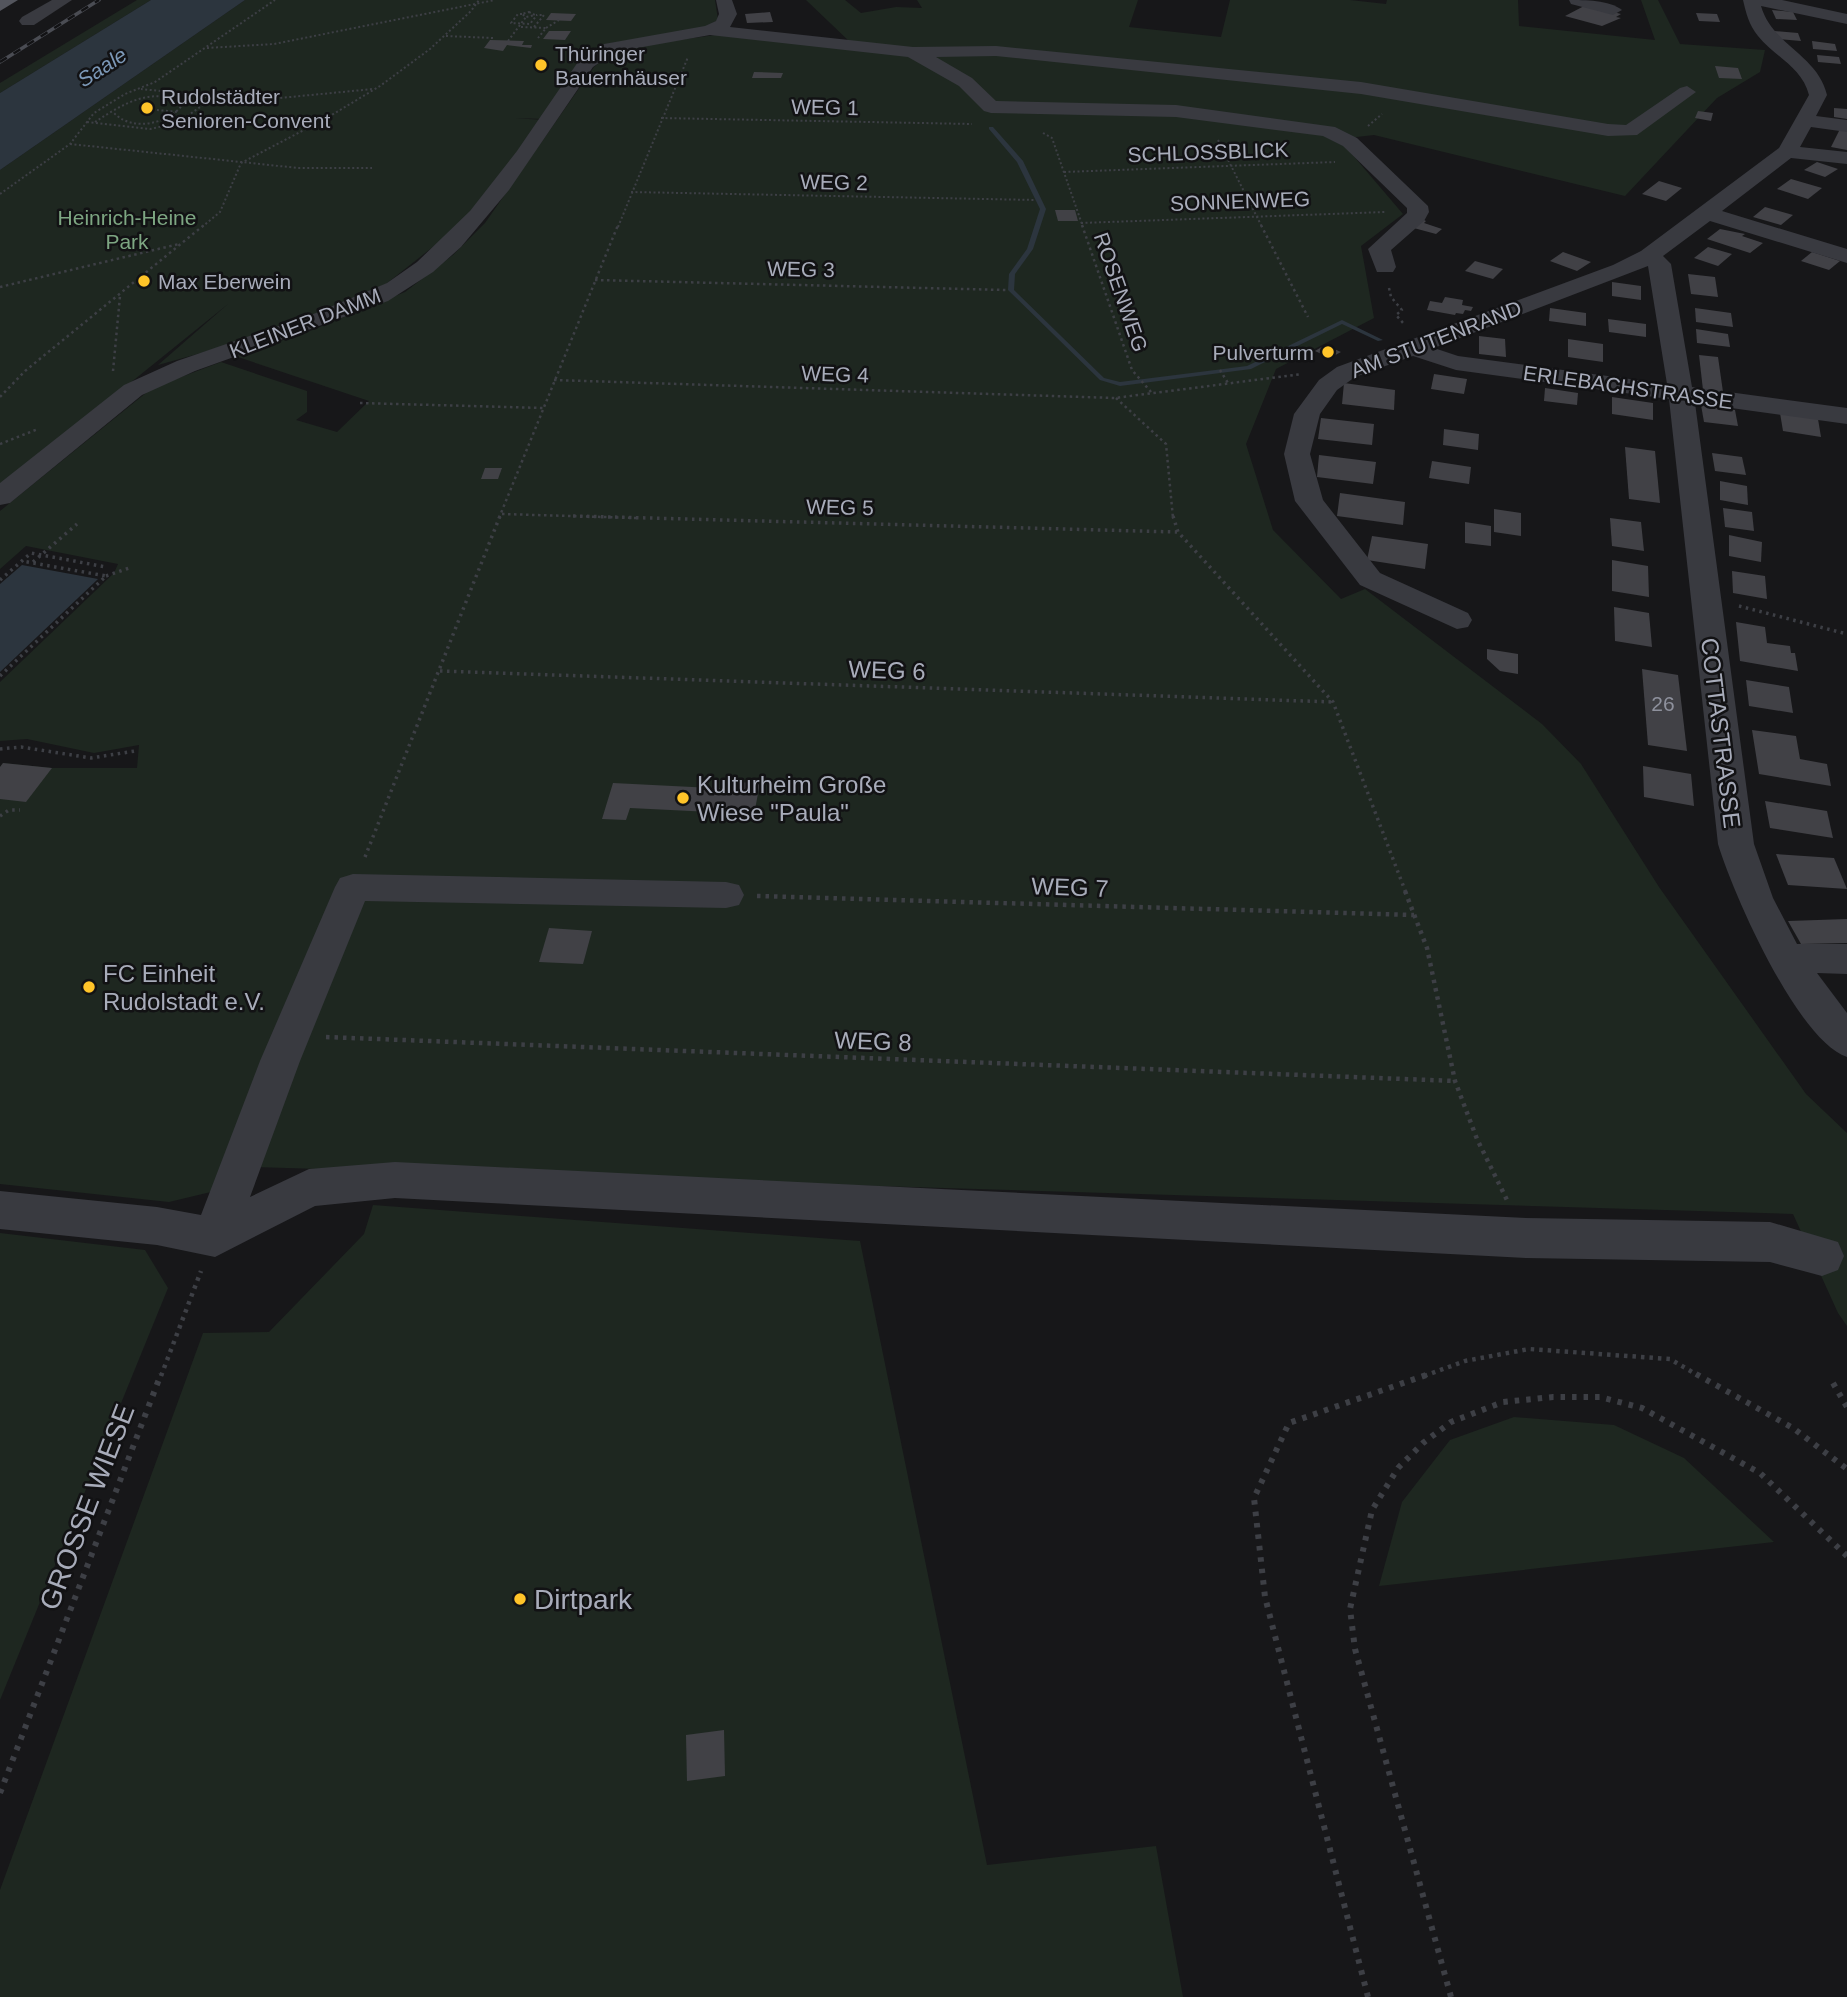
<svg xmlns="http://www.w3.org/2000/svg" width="1847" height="1997" viewBox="0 0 1847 1997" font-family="Arial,sans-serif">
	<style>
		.green { fill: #1e2720 }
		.water { fill: #2c353e }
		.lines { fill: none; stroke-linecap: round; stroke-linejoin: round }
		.stream { fill: #2c353e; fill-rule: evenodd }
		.building { fill: #414146 }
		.path-far4 { stroke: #3d3f45; stroke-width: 2; stroke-dasharray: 2 2.5; stroke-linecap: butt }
		.path-far3 { stroke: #3d3f45; stroke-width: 2.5; stroke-dasharray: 2.5 3.5; stroke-linecap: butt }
		.path-far2 { stroke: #3d3f45; stroke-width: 3.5; stroke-dasharray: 2.5 4.5; stroke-linecap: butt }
		.path-far1 { stroke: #3d3f45; stroke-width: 4.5; stroke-dasharray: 3.5 5; stroke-linecap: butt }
		.path { stroke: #3d3f45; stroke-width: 6; stroke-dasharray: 4.5 7; stroke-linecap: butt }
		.minor { fill: #393a40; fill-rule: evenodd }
		.major { fill: #53555d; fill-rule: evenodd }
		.rail-casing { stroke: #4a4c53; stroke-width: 3.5 }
		.rail { stroke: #121214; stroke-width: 2.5; stroke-dasharray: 8; stroke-linecap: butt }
		.poi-dot { fill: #ffc429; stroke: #121214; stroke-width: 2.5 }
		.labels { text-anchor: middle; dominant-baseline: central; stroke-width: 5; stroke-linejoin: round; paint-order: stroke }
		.far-poi-label { font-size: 21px; fill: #a8acba; stroke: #121214; text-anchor: start }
		.far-water-label { font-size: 21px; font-style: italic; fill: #7c98b7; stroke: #121214 }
		.far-street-label { font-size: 21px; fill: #a8acba; stroke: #121214 }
		.far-park-label { font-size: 21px; fill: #7da682; stroke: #121214 }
		.number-label { font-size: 21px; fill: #8e919d }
		.street-label { font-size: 24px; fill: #a8acba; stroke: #121214 }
		.poi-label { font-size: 24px; fill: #a8acba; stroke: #121214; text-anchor: start }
		.near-street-label { font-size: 28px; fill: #a8acba; stroke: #121214 }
		.near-poi-label { font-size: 28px; fill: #a8acba; stroke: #121214; text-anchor: start }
	</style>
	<rect width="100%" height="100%" fill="#171719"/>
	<g class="green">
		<path d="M137 0H151L0 93V83Z"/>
		<path d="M245 0H715L718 20 703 28 612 43 544 119 515 118 543 120 458 227 386 284 296 322 219 348 158 365 228 304 0 488V170Z"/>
		<path d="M806 0H845L861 13 896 7 922 8 917 0H1138L1129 27 1221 37 1230 0H1350L1386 4 1387 0H1518L1519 26 1655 40 1641 0H1658L1680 44 1765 50 1760 72 1717 98 1625 196 1374 135 1339 139 1403 214 1361 246 1374 318 1276 369 1246 444 1273 530 1341 599 1365 589 1542 724 1581 764 1659 887 1806 1094 1847 1133V1326L1838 1313 1793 1214 224 1166 215 1191 169 1202 0 1184V767L3 763 52 768H137L139 745 94 753 27 739 0 741V682L114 573 118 564 26 546 0 569V511L152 388 221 362 307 391V412L296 420 337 432 369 401 235 356 310 331 405 292 453 255 485 223 594 67 605 57 626 47 738 32 851 43Z"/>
		<path d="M373 1205 860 1241 987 1865 1156 1846 1183 1997H0V1890L203 1333 269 1332 364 1234Z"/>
		<path d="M0 1233 145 1250 168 1288 0 1700Z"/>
		<path d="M1514 1417 1614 1425 1684 1458 1774 1542 1379 1586 1402 1502 1450 1440Z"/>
	</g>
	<g class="water">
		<path d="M151 0H245L0 170V93Z"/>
		<path d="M22 565 98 579 0 672V584Z"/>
	</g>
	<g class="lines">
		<path class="stream" d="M989 127H993L1023 161 1046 209 1033 249 1015 274 1014 290 1104 378 1120 382 1247 366 1342 320 1383 340 1378 341 1342 324 1251 369 1120 386 1100 380 1008 290 1009 274 1027 249 1040 209 1017 162 989 129Z"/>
	</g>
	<g class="building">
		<path d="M1586 5 1621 14 1616 17 1621 18 1602 26 1565 16Z"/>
		<path d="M1772 10 1793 12 1797 20 1776 19Z"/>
		<path d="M770 12 773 22 747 23 745 14Z"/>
		<path d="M551 13 576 14 571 21 546 20Z"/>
		<path d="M1696 13 1717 14 1720 22 1699 21Z"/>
		<path d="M549 31H571L565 40 543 39Z"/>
		<path d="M1774 31 1798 33 1801 41 1777 39Z"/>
		<path d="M490 40 524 41 522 45H532L531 48 507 45 503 51 484 48Z"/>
		<path d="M1812 41 1835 44 1837 51 1813 49Z"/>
		<path d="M1817 55 1839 57 1841 64 1818 62Z"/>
		<path d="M1715 66 1738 68 1742 79 1719 78Z"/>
		<path d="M754 72 783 73 781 78H752Z"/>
		<path d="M1834 108 1847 109V119L1834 117Z"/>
		<path d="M1698 111 1713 113 1711 121 1695 118Z"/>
		<path d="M1840 129 1847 130V150L1831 147Z"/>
		<path d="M1817 162 1838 169 1825 177 1804 170Z"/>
		<path d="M1791 179 1822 188 1808 199 1777 189Z"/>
		<path d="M1659 181 1682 188 1666 201 1642 194Z"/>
		<path d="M1765 207 1793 215 1781 225 1753 217Z"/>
		<path d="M1055 210H1075L1078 221H1058Z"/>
		<path d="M1420 218 1426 221 1424 223 1442 229 1436 234 1410 227Z"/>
		<path d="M1720 229 1745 234 1742 236 1763 243 1750 253 1707 239Z"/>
		<path d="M1708 247 1732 254 1718 266 1694 258Z"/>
		<path d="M1563 252 1591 262 1577 271 1550 261Z"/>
		<path d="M1812 252 1840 261 1829 270 1801 261Z"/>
		<path d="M1475 261 1503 269 1493 279 1465 271Z"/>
		<path d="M1688 274 1715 277 1718 297 1691 294Z"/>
		<path d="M1612 282 1641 286V300L1612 296Z"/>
		<path d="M1445 297 1463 300 1462 305 1473 307 1471 311 1465 310 1463 314 1456 313 1455 315 1427 310 1430 301 1442 303Z"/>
		<path d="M1550 308 1586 313V326L1549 321Z"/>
		<path d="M1695 308 1731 313 1733 327 1696 322Z"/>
		<path d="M1608 319 1646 324V337L1609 332Z"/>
		<path d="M1696 329 1728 334 1730 347 1697 343Z"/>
		<path d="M1479 336 1505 339 1506 357 1479 354Z"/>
		<path d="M1568 339 1603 344V362L1568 357Z"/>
		<path d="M1325 345 1341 352 1330 358 1315 351Z"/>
		<path d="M1699 355 1718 357 1723 392 1703 390Z"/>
		<path d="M1434 374 1467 379 1464 394 1431 389Z"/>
		<path d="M1344 383 1395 390 1394 410 1342 404Z"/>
		<path d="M1545 388 1578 393 1577 405 1544 401Z"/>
		<path d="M1612 397 1653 403V420L1612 414Z"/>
		<path d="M1701 405 1735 410 1738 426 1704 422Z"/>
		<path d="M1780 413 1818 419 1821 437 1783 431Z"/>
		<path d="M1321 418 1374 424 1372 445 1318 439Z"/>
		<path d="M1444 429 1479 434 1478 450 1443 445Z"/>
		<path d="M1625 447 1655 451 1660 503 1629 499Z"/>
		<path d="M1712 453 1742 457 1746 475 1715 471Z"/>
		<path d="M1319 455 1376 462 1373 484 1317 477Z"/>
		<path d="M1432 461 1471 467 1469 484 1429 478Z"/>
		<path d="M485 468H502L498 479H481Z"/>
		<path d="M1720 481 1747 486 1748 505 1720 500Z"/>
		<path d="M1340 493 1405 502 1403 525 1337 516Z"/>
		<path d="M1723 508 1752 512 1754 531 1725 527Z"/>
		<path d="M1494 509 1521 513V536L1494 532Z"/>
		<path d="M1610 518 1641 522 1644 551 1612 546Z"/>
		<path d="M1465 522 1491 526V546L1465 543Z"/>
		<path d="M1729 535 1762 542 1761 562 1729 556Z"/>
		<path d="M1372 536 1428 544 1425 569 1367 560Z"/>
		<path d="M1612 560 1648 566 1649 597 1612 591Z"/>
		<path d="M1732 571 1765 576 1767 599 1733 593Z"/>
		<path d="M1614 607 1649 613 1652 647 1615 641Z"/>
		<path d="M1736 622 1765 627 1767 643 1790 646 1791 653H1795L1798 671 1740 661Z"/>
		<path d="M1487 649 1518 654V674L1500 671 1487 659Z"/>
		<path d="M1642 669 1678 675 1687 751 1648 745Z"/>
		<path d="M1746 680 1789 687 1793 713 1749 706Z"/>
		<path d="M1752 730 1796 736 1800 759 1827 764 1831 786 1759 774Z"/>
		<path d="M3 763 52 768 26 802 0 799V767Z"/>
		<path d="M1643 766 1691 774 1694 806 1644 797Z"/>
		<path d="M734 782 760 783 753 820 730 819 731 813 630 808 626 820 602 819 613 783 732 789Z"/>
		<path d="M1765 801 1827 811 1833 838 1770 828Z"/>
		<path d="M1776 854 1834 858 1847 889 1788 885Z"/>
		<path d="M1847 919V943L1801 944 1788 921Z"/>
		<path d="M549 928 592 931 583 964 539 962Z"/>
		<path d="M724 1730 725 1776 687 1781 686 1735Z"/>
	</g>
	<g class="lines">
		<g class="path-far4">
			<path d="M529 12 535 15 526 17 522 14Z"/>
			<path d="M522 14H518L511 23 530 24 537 15"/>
			<path d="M521 27 546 28 538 38"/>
			<path d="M534 27 544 15H536"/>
			<path d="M546 28 559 20"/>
			<path d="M446 36 493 38"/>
			<path d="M508 41 526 17"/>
			<path d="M207 48 274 44 495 0"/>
			<path d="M182 102 209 96 280 98 373 89"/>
			<path d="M148 109 177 112"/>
			<path d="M661 118 972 124"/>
			<path d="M87 122 150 129 177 123 206 103 199 95 141 89"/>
			<path d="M95 122C121 105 153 85 183 104 169 124 132 132 114 113"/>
			<path d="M1368 126 1382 114"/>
			<path d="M1043 133 1052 138 1083 227"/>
			<path d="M1218 140 1262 227"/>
			<path d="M70 144 298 168H372"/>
			<path d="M1064 172 1335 162"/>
			<path d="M631 192 1036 200"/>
			<path d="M0 194 70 144 94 113 125 94 155 82 275 0"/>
			<path d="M1081 223 1385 212"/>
			<path d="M202 227 220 212 241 163 325 119 380 86 430 49 471 11 479 0"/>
			<path d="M618 227 688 57"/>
		</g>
		<g class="path-far3">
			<path d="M1082 225 1132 370 1151 392"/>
			<path d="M1261 225 1308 317"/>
			<path d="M595 280 1006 290"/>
			<path d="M0 287 179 244"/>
			<path d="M1389 288 1391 297 1402 310 1396 315 1404 324"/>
			<path d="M1220 370 1228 383"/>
			<path d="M113 371 120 296"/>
			<path d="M554 380 1115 398 1302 374"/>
			<path d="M0 397 25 371 204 225"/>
			<path d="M1116 398 1166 444 1173 518"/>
			<path d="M360 403 543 408"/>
			<path d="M0 444 38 429"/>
			<path d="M502 514 638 518"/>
			<path d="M499 518 618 225"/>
		</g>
		<g class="path-far2">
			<path d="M573 516 1177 532"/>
			<path d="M1173 516 1178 532 1333 702 1406 893"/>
			<path d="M33 562 77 524"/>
			<path d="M106 576 129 568"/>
			<path d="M0 580 31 553 106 567"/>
			<path d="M1739 606 1847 634"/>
			<path d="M440 671 1333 702"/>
			<path d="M0 676 106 576 22 561"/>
			<path d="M0 749 21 747 91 758 135 751"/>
			<path d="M0 816 9 810H20"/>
			<path d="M365 857 500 516"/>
		</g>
		<g class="path-far1">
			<path d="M1405 891 1427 948 1455 1081 1477 1139 1507 1200"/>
			<path d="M757 896 1414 915"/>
			<path d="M326 1037 1455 1081"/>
			<path d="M161 1376 201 1271"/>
			<path d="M1424 1376 1465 1361 1529 1349 1670 1359 1699 1376"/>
		</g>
		<g class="path">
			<path d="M1696 1374 1793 1428 1847 1469"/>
			<path d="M1833 1383 1847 1407"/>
			<path d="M0 1793 161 1374"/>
			<path d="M1368 1997 1265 1597 1254 1498 1289 1423 1429 1374"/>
			<path d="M1451 1997 1355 1649 1350 1609 1372 1510 1398 1468 1423 1443 1451 1422 1503 1402 1553 1397H1600L1642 1408 1760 1473 1847 1556"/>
		</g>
		<g class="minor">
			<path d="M52 0H72L34 25H22L19 21 22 17Z"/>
			<path d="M716 0H732L737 14 730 27 913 47 996 46 1361 82 1608 124 1626 125 1680 88 1687 86 1696 92 1637 135 1608 136 1361 94 996 56 936 57 972 78 996 101 1176 105 1335 127 1357 138 1428 206 1429 212 1424 221 1391 250 1396 267 1393 272H1377L1368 249 1407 213V208L1343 146 1323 136 1176 117 991 113 984 111 959 86 908 57 710 35 615 52 593 67 509 190 461 247 433 272 388 301 195 371 142 395 10 503 0 505V483L124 385 177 361 316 313 387 283 417 262 470 211 517 151 580 59 604 44 705 26 716 21 719 14Z"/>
			<path d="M1569 0C1585 0 1609 0 1622 10L1613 15 1571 4Z"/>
			<path d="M1743 0H1782L1847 14V24L1761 6C1772 45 1818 55 1827 95L1816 116 1847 120V132L1811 127 1800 147 1847 152V164L1791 158 1722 211 1847 249V263L1710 221 1663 256 1671 264 1692 387 1847 408V424L1695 403 1754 844 1773 898 1797 944H1847V974L1817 973 1847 1013V1057C1798 1041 1733 894 1718 844L1669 399 1456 370 1413 356 1355 377 1337 390 1320 414 1310 454 1323 500 1380 573 1468 613 1472 620 1468 627 1457 629 1360 585 1295 501 1284 454 1294 414 1319 380 1337 367 1613 265 1641 251 1779 148 1809 95C1802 67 1775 57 1758 36 1749 25 1746 13 1743 0ZM1648 266 1667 384 1458 356 1434 348Z"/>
			<path d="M353 874 726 882 739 885 744 895 739 905 726 908 365 901 300 1061 250 1197 309 1169 395 1162 1526 1218 1770 1222 1838 1242 1844 1256 1838 1270 1822 1276 1770 1262 1526 1258 395 1198 315 1206 215 1257 157 1245 0 1229V1191L157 1207 201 1215 260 1061 335 887 340 878Z"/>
		</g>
		<path class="major" d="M0 0H18L0 11Z"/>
		<defs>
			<path id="rail" d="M0 62 99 0"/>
		</defs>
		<use href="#rail" class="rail-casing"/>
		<use href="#rail" class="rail"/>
	</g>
	<g class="poi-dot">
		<circle cx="541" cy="65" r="7"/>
		<circle cx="147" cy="108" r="7"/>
		<circle cx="144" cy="281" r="7"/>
		<circle cx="1328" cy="352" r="7"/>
		<circle cx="683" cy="798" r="7"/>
		<circle cx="89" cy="987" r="7"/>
		<circle cx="520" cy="1599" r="7"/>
	</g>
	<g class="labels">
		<g class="far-poi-label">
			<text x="555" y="53">Thüringer<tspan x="555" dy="24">Bauernhäuser</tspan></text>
			<text x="161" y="96">Rudolstädter<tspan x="161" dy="24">Senioren-Convent</tspan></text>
			<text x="158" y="281">Max Eberwein</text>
			<text x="1314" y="352" text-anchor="end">Pulverturm</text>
		</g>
		<g class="far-water-label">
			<text transform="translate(102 67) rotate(-33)">Saale</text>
		</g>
		<g class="far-street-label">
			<text transform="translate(825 107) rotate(1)">WEG 1</text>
			<text transform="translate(1208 152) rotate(-2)">SCHLOSSBLICK</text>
			<text transform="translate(834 182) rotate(1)">WEG 2</text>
			<text transform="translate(1240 201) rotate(-2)">SONNENWEG</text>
			<text transform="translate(801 269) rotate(1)">WEG 3</text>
			<text transform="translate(1121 292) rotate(71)">ROSENWEG</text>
			<text transform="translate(305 323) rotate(-21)">KLEINER DAMM</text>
			<text transform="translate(1436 339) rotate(-21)">AM STUTENRAND</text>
			<text transform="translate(835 374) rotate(2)">WEG 4</text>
			<text transform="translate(1628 387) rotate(8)">ERLEBACHSTRASSE</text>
			<text transform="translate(840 507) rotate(1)">WEG 5</text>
		</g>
		<g class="far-park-label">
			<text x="127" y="217">Heinrich-Heine<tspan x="127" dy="24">Park</tspan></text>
		</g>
		<g class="number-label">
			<text x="1663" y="703">26</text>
		</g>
		<g class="street-label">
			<text transform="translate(887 670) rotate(2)">WEG 6</text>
			<text transform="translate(1721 733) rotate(83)">COTTASTRASSE</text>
			<text transform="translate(1070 887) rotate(2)">WEG 7</text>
			<text transform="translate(873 1041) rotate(2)">WEG 8</text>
		</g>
		<g class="poi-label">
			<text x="697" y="784">Kulturheim Große<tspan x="697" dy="28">Wiese "Paula"</tspan></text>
			<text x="103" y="973">FC Einheit<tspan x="103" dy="28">Rudolstadt e.V.</tspan></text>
		</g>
		<g class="near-street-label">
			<text transform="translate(87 1507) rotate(-69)">GROSSE WIESE</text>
		</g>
		<g class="near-poi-label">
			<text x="534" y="1599">Dirtpark</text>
		</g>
	</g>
</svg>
